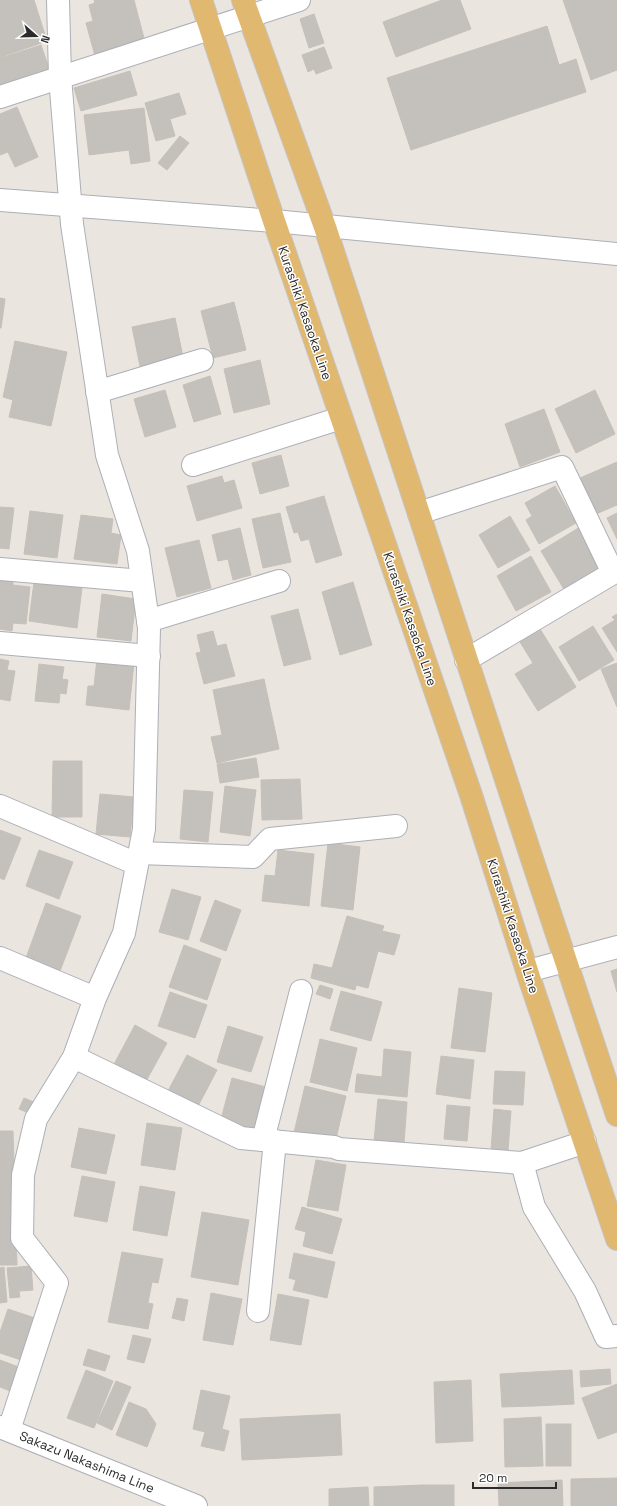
<svg xmlns="http://www.w3.org/2000/svg" width="617" height="1506" viewBox="0 0 617 1506" font-family="'Space Grotesk',sans-serif">
	<style>
		.building { fill: #c4c0bb; stroke: #c7c0b9 }
		.lines { fill: none; stroke-linecap: round; stroke-linejoin: round }
		.minor-casing { stroke: #acafb6; stroke-width: 24 }
		.tertiary-casing { stroke: #acafb6; stroke-width: 24 }
		.secondary-casing { stroke: #acafb6; stroke-width: 24 }
		.primary-casing { stroke: #c4c4c4; stroke-width: 24 }
		.minor { stroke: #fff; stroke-width: 22 }
		.tertiary { stroke: #fff; stroke-width: 22 }
		.secondary { stroke: #fff; stroke-width: 22 }
		.primary { stroke: #e1b86f; stroke-width: 22 }
		.labels { text-anchor: middle; dominant-baseline: central; stroke-width: 3; stroke-linejoin: round; paint-order: stroke }
		.street-label { font-size: 13px; fill: #2b2b2b; stroke: #fff }
	</style>
	<rect width="100%" height="100%" fill="#ebe5e0"/>
	<g class="building">
		<path d="M0 0H34L47 41 1 57 0 53Z"/>
		<path d="M94 0H134L145 42 95 56 86 23 93 21 89 5 95 3Z"/>
		<path d="M442 0H460L471 29 396 57 383 22Z"/>
		<path d="M563 0H617V70L591 80Z"/>
		<path d="M314 14 324 43 309 48 300 19Z"/>
		<path d="M547 26 559 65 576 59 586 92 411 150 387 78Z"/>
		<path d="M41 45 51 74 0 92V56L1 58Z"/>
		<path d="M324 47 332 68 316 74 314 69 308 72 302 55Z"/>
		<path d="M130 71 137 95 81 111 74 88Z"/>
		<path d="M179 93 186 114 170 119 175 136 156 141 145 103Z"/>
		<path d="M17 107 38 157 15 167 8 152 0 155V114Z"/>
		<path d="M144 108 150 161 131 164 129 150 89 155 84 115Z"/>
		<path d="M180 136 189 143 167 170 158 163Z"/>
		<path d="M0 298 5 299 1 328H0Z"/>
		<path d="M234 302 246 350 213 358 201 311Z"/>
		<path d="M175 318 184 362 141 371 132 327Z"/>
		<path d="M15 341 67 352 51 426 9 417 13 400 3 397Z"/>
		<path d="M260 360 270 404 234 413 224 369Z"/>
		<path d="M210 376 221 414 194 422 183 385Z"/>
		<path d="M165 390 176 427 145 437 134 399Z"/>
		<path d="M595 390 615 434 576 453 555 409Z"/>
		<path d="M544 409 560 452 520 467 505 424Z"/>
		<path d="M281 455 289 486 260 494 252 463Z"/>
		<path d="M617 462V505L596 514 580 478Z"/>
		<path d="M222 476 224 483 234 480 242 508 197 521 187 486Z"/>
		<path d="M555 486 576 523 539 544 526 520 532 516 525 503Z"/>
		<path d="M324 496 342 555 316 563 309 539 301 541 298 532 294 533 286 507Z"/>
		<path d="M0 507 14 508 9 549 0 548Z"/>
		<path d="M30 511 63 515 57 558 24 554Z"/>
		<path d="M280 513 291 562 263 568 252 519Z"/>
		<path d="M617 513V539L607 518Z"/>
		<path d="M81 515 113 519 111 533 121 535 117 564 74 559Z"/>
		<path d="M510 516 530 550 498 568 479 535Z"/>
		<path d="M580 527 604 568 565 591 541 551Z"/>
		<path d="M240 528 251 575 233 580 228 559 218 561 212 535Z"/>
		<path d="M199 540 211 588 177 597 165 548Z"/>
		<path d="M531 556 551 592 516 611 497 576Z"/>
		<path d="M0 579 13 581V585L30 587 26 624 13 623 12 631 0 629Z"/>
		<path d="M34 582 82 588 77 628 29 621Z"/>
		<path d="M353 582 372 645 340 655 322 592Z"/>
		<path d="M102 594 136 599 131 641 97 637Z"/>
		<path d="M298 609 311 659 284 666 271 616Z"/>
		<path d="M617 614V652L602 628 615 620 612 617Z"/>
		<path d="M593 626 614 660 579 681 559 647Z"/>
		<path d="M540 629 576 687 538 711 515 674 533 663 520 642Z"/>
		<path d="M213 631 217 646 226 644 235 676 204 684 196 653 201 652 197 635Z"/>
		<path d="M0 659 9 661 7 670 15 671 10 701 0 699Z"/>
		<path d="M97 659 134 663 129 710 86 705 88 686H94Z"/>
		<path d="M617 663V707L601 669Z"/>
		<path d="M39 664 64 667 62 679 68 680 66 694 60 693 59 703 35 701Z"/>
		<path d="M264 679 279 749 217 763 211 737 222 735 213 690Z"/>
		<path d="M256 758 259 777 220 783 217 764Z"/>
		<path d="M53 761H82V817H52Z"/>
		<path d="M300 779 302 819 262 820 261 780Z"/>
		<path d="M225 786 256 790 250 836 220 832Z"/>
		<path d="M184 790 213 792 208 842 180 839Z"/>
		<path d="M100 794 134 797 130 837 96 834Z"/>
		<path d="M0 830 21 838 4 880 0 878Z"/>
		<path d="M328 843 360 847 353 910 321 906Z"/>
		<path d="M39 850 73 862 59 899 26 886Z"/>
		<path d="M278 850 314 854 309 906 262 901 265 875 275 876Z"/>
		<path d="M172 889 201 897 188 940 159 932Z"/>
		<path d="M215 900 241 910 226 951 200 941Z"/>
		<path d="M46 903 81 916 60 971 26 958Z"/>
		<path d="M347 916 384 926 382 931 400 935 394 955 378 951 368 988 356 985 355 990 311 978 314 964 332 968Z"/>
		<path d="M184 945 221 959 207 1000 169 987Z"/>
		<path d="M617 969V992L611 971Z"/>
		<path d="M320 985 333 989 330 999 316 994Z"/>
		<path d="M459 988 492 993 485 1052 451 1048Z"/>
		<path d="M341 991 382 1002 371 1041 330 1030Z"/>
		<path d="M170 992 207 1005 195 1038 158 1026Z"/>
		<path d="M135 1025 167 1043 145 1083 113 1066Z"/>
		<path d="M228 1026 263 1037 251 1072 217 1062Z"/>
		<path d="M320 1039 357 1048 347 1091 310 1082Z"/>
		<path d="M384 1049 411 1052 407 1097 355 1092 357 1074 382 1077Z"/>
		<path d="M187 1055 217 1070 197 1108 167 1093Z"/>
		<path d="M441 1056 474 1060 470 1099 436 1094Z"/>
		<path d="M495 1071 525 1072 523 1105 493 1104Z"/>
		<path d="M232 1078 266 1087 254 1132 220 1123Z"/>
		<path d="M305 1086 346 1096 334 1147 293 1137Z"/>
		<path d="M24 1098 36 1103 31 1114 19 1109Z"/>
		<path d="M378 1099 407 1102 404 1143 374 1141Z"/>
		<path d="M447 1105 470 1107 467 1141 444 1139Z"/>
		<path d="M494 1109 511 1111 508 1151 491 1150Z"/>
		<path d="M147 1123 182 1128 175 1170 141 1165Z"/>
		<path d="M79 1128 115 1135 106 1174 71 1167Z"/>
		<path d="M0 1131H13L17 1265H0Z"/>
		<path d="M316 1160 346 1165 338 1211 307 1206Z"/>
		<path d="M82 1176 115 1182 107 1222 74 1216Z"/>
		<path d="M140 1186 175 1192 167 1236 133 1230Z"/>
		<path d="M302 1207 342 1219 332 1254 303 1246 306 1232 295 1229Z"/>
		<path d="M202 1212 249 1220 238 1285 191 1277Z"/>
		<path d="M122 1252 163 1259 158 1283 152 1282 148 1303 153 1304 148 1329 108 1322Z"/>
		<path d="M294 1253 335 1262 327 1298 293 1290 296 1280 289 1278Z"/>
		<path d="M31 1266 33 1290 19 1291 20 1297 10 1298 7 1268Z"/>
		<path d="M4 1267 7 1302 0 1303V1268Z"/>
		<path d="M211 1293 242 1299 233 1345 203 1340Z"/>
		<path d="M278 1294 309 1300 301 1345 270 1340Z"/>
		<path d="M177 1298 188 1300 184 1321 172 1318Z"/>
		<path d="M8 1309 35 1318 21 1360 0 1353V1332Z"/>
		<path d="M133 1335 151 1339 144 1363 127 1359Z"/>
		<path d="M88 1349 110 1356 105 1371 83 1365Z"/>
		<path d="M0 1360 24 1369 15 1393 0 1387Z"/>
		<path d="M610 1369 611 1384 581 1387 580 1371Z"/>
		<path d="M86 1370 113 1381 94 1428 67 1418Z"/>
		<path d="M572 1370 574 1404 535 1406 534 1372Z"/>
		<path d="M534 1372 535 1406 502 1407 500 1374Z"/>
		<path d="M471 1380 473 1441 436 1443 434 1382Z"/>
		<path d="M116 1381 131 1387 112 1430 97 1423Z"/>
		<path d="M617 1384V1432L598 1439 582 1398Z"/>
		<path d="M201 1390 230 1396 222 1429 229 1431 224 1451 201 1446 205 1432 193 1429Z"/>
		<path d="M129 1402 146 1409 156 1424 147 1447 116 1435Z"/>
		<path d="M340 1414 342 1455 242 1460 240 1419Z"/>
		<path d="M541 1417 543 1466 505 1467 504 1419Z"/>
		<rect x="546" y="1424" width="25" height="42"/>
		<path d="M617 1478V1506H571V1479Z"/>
		<path d="M562 1480 563 1506H499L498 1483Z"/>
		<path d="M423 1485V1506H374V1487Z"/>
		<rect x="423" y="1485" width="31" height="21"/>
		<path d="M368 1487 369 1506H329V1489Z"/>
	</g>
	<g class="lines">
		<defs>
			<g id="minor">
				<path d="M0 97 299 0"/>
				<path d="M97 392 202 360"/>
				<path d="M193 465 341 418"/>
				<path d="M419 513 562 467 613 573 466 660"/>
				<path d="M0 569 142 581"/>
				<path d="M148 621 279 581"/>
				<path d="M0 643 149 656"/>
				<path d="M0 806 137 864"/>
				<path d="M139 853 253 857 270 839 396 826"/>
				<path d="M0 958 95 998"/>
				<path d="M528 971 617 947"/>
				<path d="M74 1057 241 1138 334 1147 339 1149 522 1163 585 1142"/>
				<path d="M263 1140 301 991"/>
				<path d="M522 1163 534 1207 585 1291 606 1337 617 1336"/>
				<path d="M258 1311 275 1141"/>
				<path d="M9 1430 57 1283 22 1238 23 1175 36 1119 74 1057 95 998 124 933 144 829 149 628 138 551 107 455 72 224 60 77 58 0"/>
			</g>
			<path id="tertiary" d="M0 200 274 221 617 254"/>
			<path id="secondary" d="M0 1427 196 1506"/>
			<g id="primary">
				<path d="M201 0 274 221 471 795 529 977 617 1239"/>
				<path d="M243 0 325 227 535 868 617 1115"/>
			</g>
		</defs>
		<use href="#minor" class="minor-casing"/>
		<use href="#tertiary" class="tertiary-casing"/>
		<use href="#secondary" class="secondary-casing"/>
		<use href="#primary" class="primary-casing"/>
		<use href="#minor" class="minor"/>
		<use href="#tertiary" class="tertiary"/>
		<use href="#secondary" class="secondary"/>
		<use href="#primary" class="primary"/>
	</g>
	<g class="labels">
		<g class="street-label">
			<text transform="translate(305 313) rotate(71)">Kurashiki Kasaoka Line</text>
			<text transform="translate(410 619) rotate(71)">Kurashiki Kasaoka Line</text>
			<text transform="translate(513 926) rotate(72)">Kurashiki Kasaoka Line</text>
			<text transform="translate(87 1462) rotate(22)">Sakazu Nakashima Line</text>
		</g>
	</g>
	<g transform="translate(36 36) rotate(110)" stroke="#ffffff" stroke-width="3" paint-order="stroke">
	<path d="M0-3L7 15L0 10L-7 15Z" fill="#2b2b2b"/>
	<text y="-6" font-size="11" font-weight="bold" text-anchor="middle" fill="#2b2b2b">N</text>
	</g>
	<path d="M473 1482v6h83v-6" fill="none" stroke="#2b2b2b" stroke-width="2"/>
	<text x="479" y="1482" font-size="12" fill="#2b2b2b" stroke="#ffffff" stroke-width="3" paint-order="stroke">20 m</text>
</svg>
